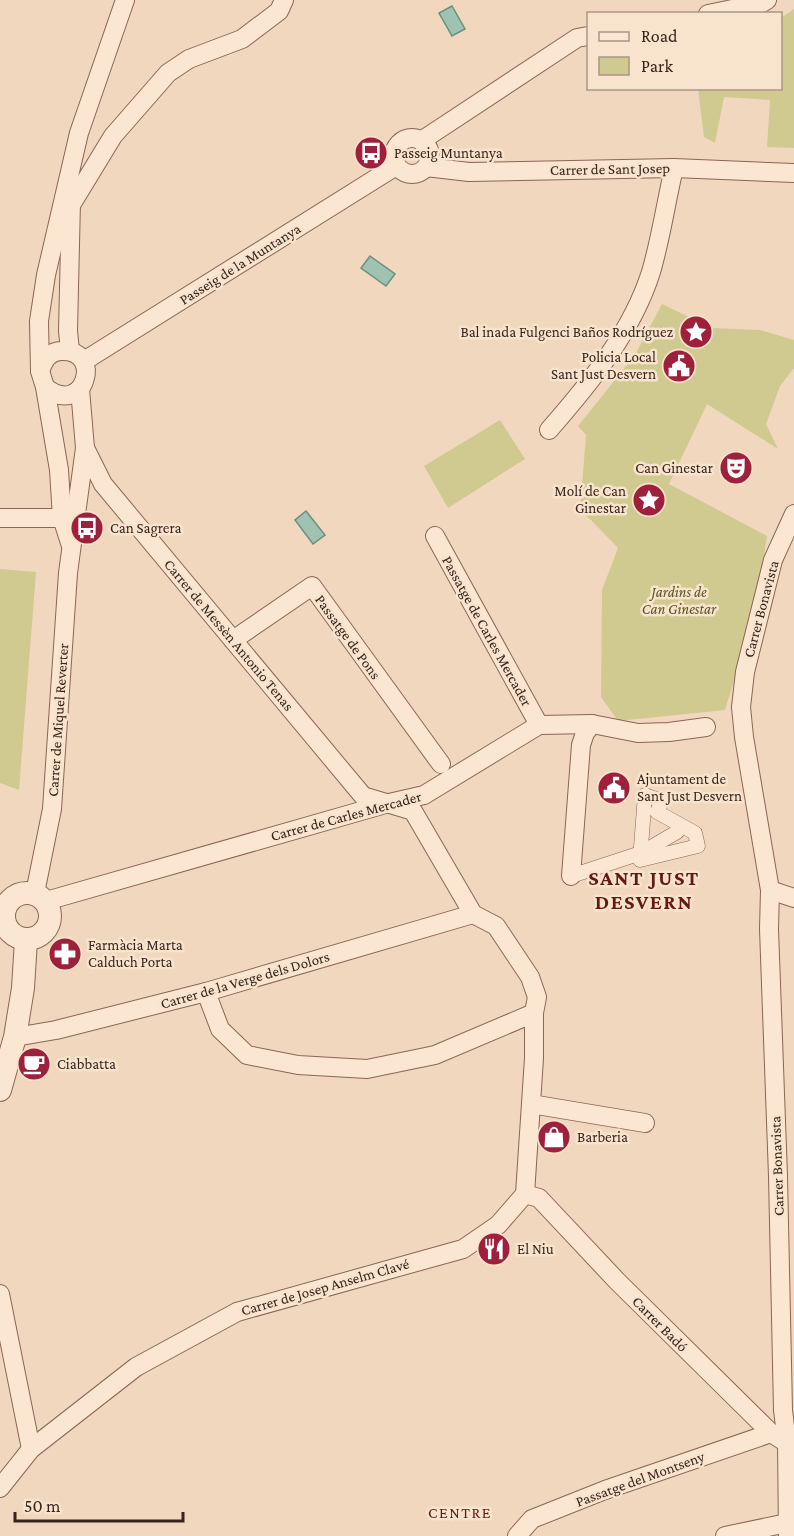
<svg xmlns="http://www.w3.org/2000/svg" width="794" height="1536" viewBox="0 0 794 1536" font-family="'Crimson Pro',serif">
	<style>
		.green { fill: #d0ca91 }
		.water { fill: #a1c2b2; stroke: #68907e; stroke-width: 1.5 }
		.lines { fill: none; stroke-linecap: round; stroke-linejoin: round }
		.pedestrian-casing { stroke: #8a6655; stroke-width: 15 }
		.minor-casing { stroke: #8a6655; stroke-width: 20 }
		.tertiary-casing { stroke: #8a6655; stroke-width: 24 }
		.pedestrian { stroke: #fbe6d1; stroke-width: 14 }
		.minor { stroke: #fbe6d1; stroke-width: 18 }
		.tertiary { stroke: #fbe6d1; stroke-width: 22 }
		.labels { text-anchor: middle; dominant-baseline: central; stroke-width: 5; stroke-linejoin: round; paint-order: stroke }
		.poi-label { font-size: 15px; fill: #38231b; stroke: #f8e3cd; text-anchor: start }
		.street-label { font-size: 15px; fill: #38231b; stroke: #f8e3cd }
		.park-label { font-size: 15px; font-style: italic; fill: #545620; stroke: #f8e3cd }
		.neighbourhood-label { font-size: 16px; letter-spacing: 1.5px; fill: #681717; stroke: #f8e3cd }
		.district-label { font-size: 21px; font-weight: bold; letter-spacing: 1.5px; fill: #681717; stroke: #f8e3cd }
	</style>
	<rect width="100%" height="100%" fill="#f1d7bd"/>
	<g class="green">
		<path d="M794 9V148L767 147 770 100 724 97 715 143 704 137 698 89 780 88 781 18Z"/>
		<path d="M662 304 712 328 760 330 794 340V368L780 386 766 424 778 449 707 404 669 484 767 536 754 616 725 710 618 721 601 697 602 590 618 548 591 520 580 511 586 435 578 426 635 355Z"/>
		<path d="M500 420 525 459 448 508 424 466Z"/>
		<path d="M0 569 36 572 19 790 0 783Z"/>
	</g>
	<g class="water">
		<path d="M452 6 465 29 452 36 439 13Z"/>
		<path d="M370 256 395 274 386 286 361 268Z"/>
		<path d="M306 511 325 535 313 544 295 520Z"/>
	</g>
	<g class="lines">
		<defs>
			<g id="pedestrian">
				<path d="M645 795 662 801 657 812 695 833 698 846 640 860Z"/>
				<path d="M571 876 641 853 677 832"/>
			</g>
			<g id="minor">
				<path d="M708 14 762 3 767 0"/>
				<circle cx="412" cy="156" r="18"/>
				<path d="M421 141 577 38 588 36"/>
				<path d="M426 167 469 172 674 168 794 173"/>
				<path d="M71 205 113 136 168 73 189 59 242 39 279 11 284 0"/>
				<path d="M70 351 68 331 71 201"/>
				<path d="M84 361 396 166"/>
				<path d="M40 371C44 360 49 351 62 351 105 350 84 419 45 387"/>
				<path d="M549 430C590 383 632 332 651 272 661 238 666 202 674 168"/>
				<path d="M0 518H62"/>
				<path d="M435 536 539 725"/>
				<path d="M71 546 62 518 59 470 45 387 40 371 39 321 46 275 79 133 125 0"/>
				<path d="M233 640 312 586 441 764"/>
				<path d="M571 876 581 745 585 733 592 724"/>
				<path d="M770 890 794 898"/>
				<path d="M35 893 52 809 68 573 85 448 80 389"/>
				<path d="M46 901 389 803 424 795 539 725 592 724 638 733 669 732 706 727"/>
				<path d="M206 992 220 1029 247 1055 298 1065 367 1069 435 1055 534 1013"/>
				<path d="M15 1037 56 1030 206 992 473 914"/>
				<path d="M531 1104 645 1123"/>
				<path d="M525 1194 539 1198 617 1281 771 1433 787 1443"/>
				<path d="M0 1294 31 1449"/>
				<path d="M0 1488 31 1449 136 1367 237 1312 463 1249 498 1225 525 1194 534 1058V1013L537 997 530 977 496 926 473 914 413 811 363 796 103 484 85 448"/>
				<path d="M517 1536 532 1519 605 1490 771 1433"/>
				<path d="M725 1536 787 1523"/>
				<path d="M788 1536 787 1443 783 1410 778 1176 769 929 770 890 744 737 741 707 745 672 773 560 794 514"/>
			</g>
			<g id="tertiary">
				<circle cx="27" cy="916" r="23"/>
				<path d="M0 1090 15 1037 23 988 26 940"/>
			</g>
		</defs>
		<use href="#pedestrian" class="pedestrian-casing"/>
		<use href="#minor" class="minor-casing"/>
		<use href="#tertiary" class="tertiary-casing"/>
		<use href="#pedestrian" class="pedestrian"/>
		<use href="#minor" class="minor"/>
		<use href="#tertiary" class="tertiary"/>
	</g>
	<defs>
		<symbol id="bus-disc" viewBox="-11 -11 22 22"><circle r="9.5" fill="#9e203b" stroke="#f8e3cd"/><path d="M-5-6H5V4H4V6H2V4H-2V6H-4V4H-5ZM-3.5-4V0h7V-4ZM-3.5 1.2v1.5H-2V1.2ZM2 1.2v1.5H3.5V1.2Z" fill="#fff"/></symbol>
		<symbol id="sight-disc" viewBox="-11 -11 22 22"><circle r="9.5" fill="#9e203b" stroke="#f8e3cd"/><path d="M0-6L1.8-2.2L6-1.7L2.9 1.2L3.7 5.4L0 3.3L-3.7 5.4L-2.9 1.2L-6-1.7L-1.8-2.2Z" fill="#fff"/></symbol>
		<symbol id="civic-disc" viewBox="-11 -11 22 22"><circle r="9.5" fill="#9e203b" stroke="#f8e3cd"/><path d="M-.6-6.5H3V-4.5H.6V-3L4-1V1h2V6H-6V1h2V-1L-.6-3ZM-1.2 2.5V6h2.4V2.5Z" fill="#fff"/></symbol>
		<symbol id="theatre-disc" viewBox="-11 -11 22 22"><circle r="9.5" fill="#9e203b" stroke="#f8e3cd"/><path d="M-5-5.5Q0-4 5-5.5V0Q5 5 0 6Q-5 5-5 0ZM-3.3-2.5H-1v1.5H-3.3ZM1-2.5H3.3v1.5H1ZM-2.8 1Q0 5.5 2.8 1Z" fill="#fff"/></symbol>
		<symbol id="pharmacy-disc" viewBox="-11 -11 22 22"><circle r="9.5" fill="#9e203b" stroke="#f8e3cd"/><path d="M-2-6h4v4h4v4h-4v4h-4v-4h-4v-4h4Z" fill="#fff"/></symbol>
		<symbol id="cafe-disc" viewBox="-11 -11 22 22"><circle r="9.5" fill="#9e203b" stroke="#f8e3cd"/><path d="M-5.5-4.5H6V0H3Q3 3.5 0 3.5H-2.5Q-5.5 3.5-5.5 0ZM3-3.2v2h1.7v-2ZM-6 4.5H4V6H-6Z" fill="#fff"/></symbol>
		<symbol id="shop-disc" viewBox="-11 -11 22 22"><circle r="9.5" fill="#9e203b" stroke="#f8e3cd"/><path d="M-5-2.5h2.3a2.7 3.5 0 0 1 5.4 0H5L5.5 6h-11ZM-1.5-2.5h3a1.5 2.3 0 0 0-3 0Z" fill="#fff"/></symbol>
		<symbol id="restaurant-disc" viewBox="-11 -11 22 22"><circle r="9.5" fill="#9e203b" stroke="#f8e3cd"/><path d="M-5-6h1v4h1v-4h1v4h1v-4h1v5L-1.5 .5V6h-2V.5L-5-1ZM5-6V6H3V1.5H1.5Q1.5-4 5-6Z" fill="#fff"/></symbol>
	</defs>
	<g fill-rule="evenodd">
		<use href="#bus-disc" x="352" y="134" width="38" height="38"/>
		<use href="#sight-disc" x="677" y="313" width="38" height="38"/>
		<use href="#civic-disc" x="660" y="347" width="38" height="38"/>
		<use href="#theatre-disc" x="717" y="449" width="38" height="38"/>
		<use href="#sight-disc" x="630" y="481" width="38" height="38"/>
		<use href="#bus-disc" x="68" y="509" width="38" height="38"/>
		<use href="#civic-disc" x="595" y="769" width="38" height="38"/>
		<use href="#pharmacy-disc" x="46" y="935" width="38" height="38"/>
		<use href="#cafe-disc" x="15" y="1045" width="38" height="38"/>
		<use href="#shop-disc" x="535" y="1118" width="38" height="38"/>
		<use href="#restaurant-disc" x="475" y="1230" width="38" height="38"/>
	</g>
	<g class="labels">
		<g class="poi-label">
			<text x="394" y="153">Passeig Muntanya</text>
			<text x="673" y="332" text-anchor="end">Bal inada Fulgenci Baños Rodríguez</text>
			<text x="656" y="357" text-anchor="end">Policia Local<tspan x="656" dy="17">Sant Just Desvern</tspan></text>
			<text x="713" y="468" text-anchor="end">Can Ginestar</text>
			<text x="626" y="491" text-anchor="end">Molí de Can<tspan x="626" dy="17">Ginestar</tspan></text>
			<text x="110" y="528">Can Sagrera</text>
			<text x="637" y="779">Ajuntament de<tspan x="637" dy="17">Sant Just Desvern</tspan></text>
			<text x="88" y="945">Farmàcia Marta<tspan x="88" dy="17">Calduch Porta</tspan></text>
			<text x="57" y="1064">Ciabbatta</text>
			<text x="577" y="1137">Barberia</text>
			<text x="517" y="1249">El Niu</text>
		</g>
		<g class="street-label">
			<text transform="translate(610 169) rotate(-1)">Carrer de Sant Josep</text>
			<text transform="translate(240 264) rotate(-32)">Passeig de la Muntanya</text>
			<text transform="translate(761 609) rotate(-75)">Carrer Bonavista</text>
			<text transform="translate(487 631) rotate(61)">Passatge de Carles Mercader</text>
			<text transform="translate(229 635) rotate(50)">Carrer de Messèn Antonio Tenas</text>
			<text transform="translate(348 637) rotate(54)">Passatge de Pons</text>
			<text transform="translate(58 720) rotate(-86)">Carrer de Miquel Reverter</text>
			<text transform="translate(346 816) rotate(-15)">Carrer de Carles Mercader</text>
			<text transform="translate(245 980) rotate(-16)">Carrer de la Verge dels Dolors</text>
			<text transform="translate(777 1166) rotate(-92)">Carrer Bonavista</text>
			<text transform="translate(325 1287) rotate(-16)">Carrer de Josep Anselm Clavé</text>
			<text transform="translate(660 1324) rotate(45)">Carrer Badó</text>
			<text transform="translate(640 1479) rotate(-20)">Passatge del Montseny</text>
		</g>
		<g class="park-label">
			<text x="679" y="592">Jardins de<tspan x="679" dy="17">Can Ginestar</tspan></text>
		</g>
		<g class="neighbourhood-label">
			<text x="460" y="1512">CENTRE</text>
		</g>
		<g class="district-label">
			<text x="644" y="878">SANT JUST<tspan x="644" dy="24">DESVERN</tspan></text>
		</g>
	</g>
	<rect x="587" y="12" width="195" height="78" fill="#f8e3cd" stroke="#ab9686" stroke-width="1.5"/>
	<rect x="599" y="32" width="30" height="9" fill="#fbe6d1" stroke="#ab9686" stroke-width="1.5"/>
	<text x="641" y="42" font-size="18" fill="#38231b">Road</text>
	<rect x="599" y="57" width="30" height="18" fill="#d0ca91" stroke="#ab9686" stroke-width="1.5"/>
	<text x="641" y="72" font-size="18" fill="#38231b">Park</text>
	<path d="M15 1512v9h168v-9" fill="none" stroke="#38231b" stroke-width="3"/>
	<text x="24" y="1512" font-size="18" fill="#38231b" stroke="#f8e3cd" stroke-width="4.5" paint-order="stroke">50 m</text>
</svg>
